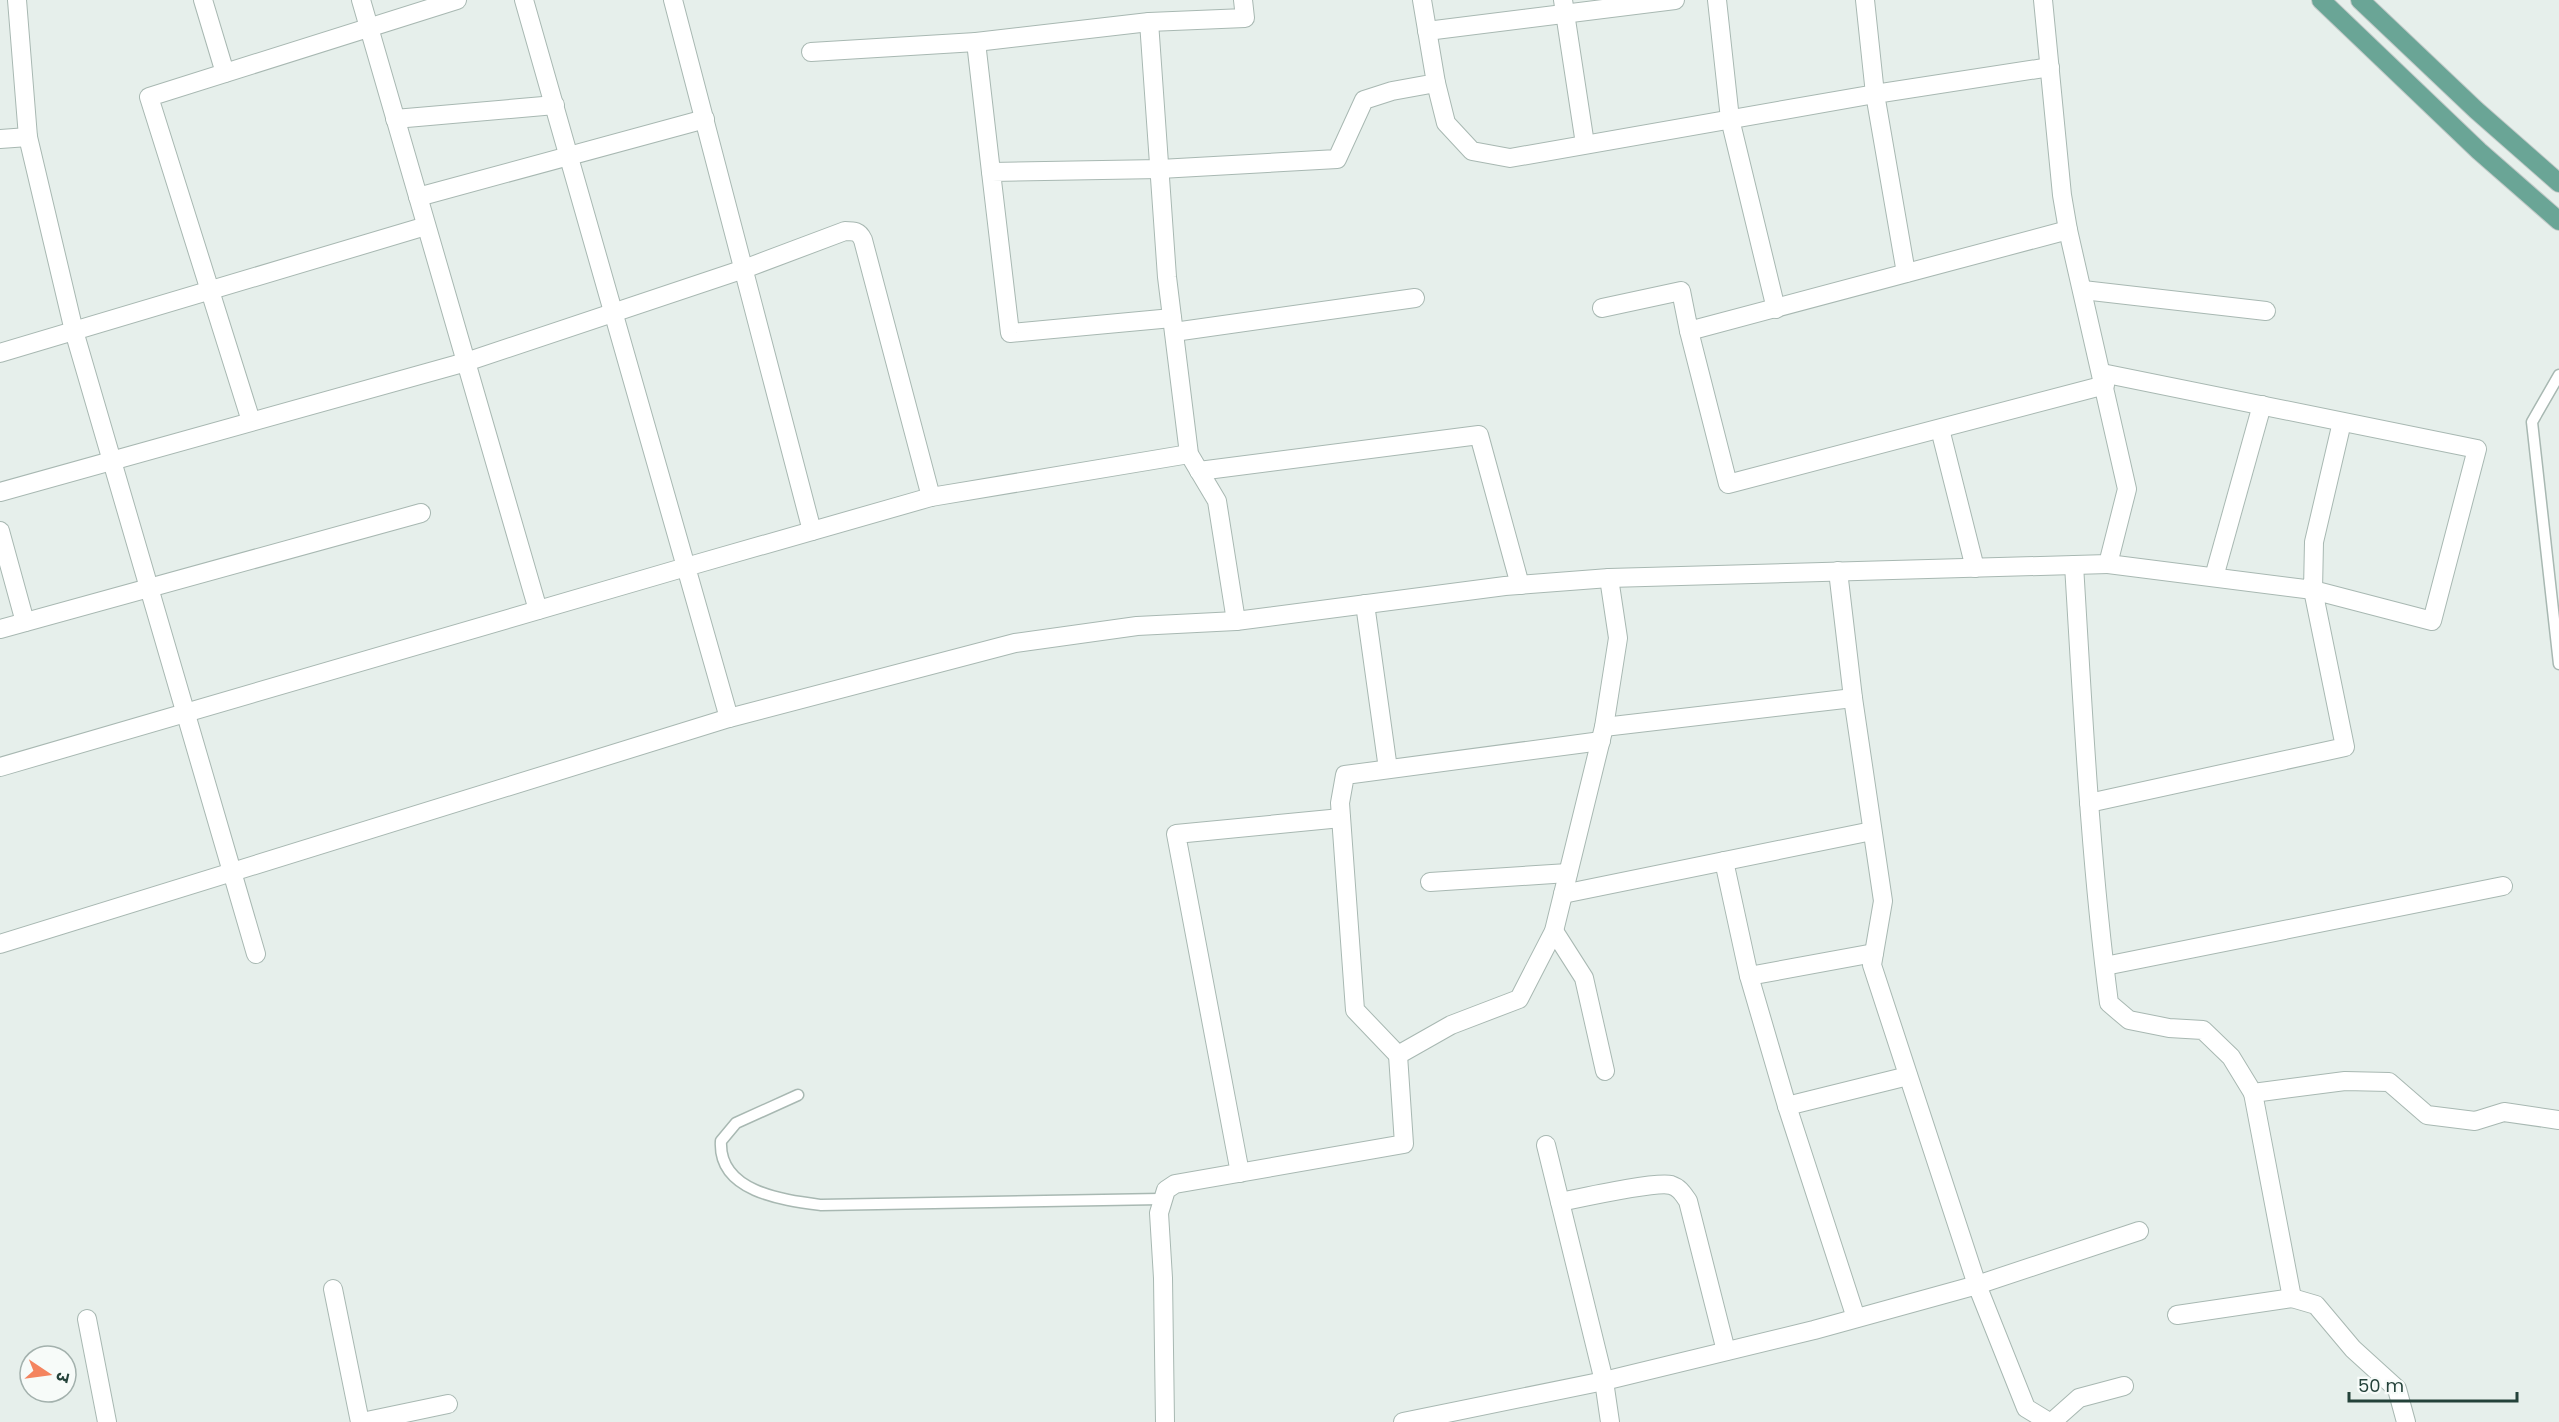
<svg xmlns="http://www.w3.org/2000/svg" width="2559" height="1422" viewBox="0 0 2559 1422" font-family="Poppins,'Noto Sans Devanagari',sans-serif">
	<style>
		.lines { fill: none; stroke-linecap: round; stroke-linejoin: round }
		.service-casing { stroke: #a8b8b2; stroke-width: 13 }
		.minor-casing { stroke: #a8b8b2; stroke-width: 20 }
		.primary-casing { stroke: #c2cac8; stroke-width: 20 }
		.service { stroke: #fff; stroke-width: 10 }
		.minor { stroke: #fff; stroke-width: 18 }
		.primary { stroke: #6aa596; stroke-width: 18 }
	</style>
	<rect width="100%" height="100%" fill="#e6efeb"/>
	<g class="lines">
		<defs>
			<g id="service">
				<path d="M2559 375 2532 422 2559 664"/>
				<path d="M798 1095 736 1123 721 1141C718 1192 783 1200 821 1205L1161 1199"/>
			</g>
			<g id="minor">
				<path d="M17 0 28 137 74 331 256 954"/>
				<path d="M203 0 225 73"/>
				<path d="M361 0 538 610"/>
				<path d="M673 0 812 531"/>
				<path d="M1563 0 1585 144"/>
				<path d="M1717 0 1730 119 1776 309"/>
				<path d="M1149 22 1167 277 1189 454 1217 501 1236 621"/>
				<path d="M1427 31 1675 0"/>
				<path d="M811 52 976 42"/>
				<path d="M1436 83 1446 123 1472 151 1510 158 1875 94 1865 0"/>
				<path d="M395 119 555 105"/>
				<path d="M0 139 28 137"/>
				<path d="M991 172 976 42 1149 22 1245 18 1243 0"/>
				<path d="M418 197 705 119"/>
				<path d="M1906 273 1875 94 2050 67"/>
				<path d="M2083 290 2266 311"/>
				<path d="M1602 308 1681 291 1689 331 2068 230"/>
				<path d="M1172 318 1010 333 991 172 1160 169 1337 159 1364 100 1392 91 1436 83 1422 0"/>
				<path d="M1689 331 1728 484 2105 385"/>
				<path d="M1174 332 1415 298"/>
				<path d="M0 353 426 226"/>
				<path d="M251 421 149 97 457 0"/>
				<path d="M1940 429 1975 568"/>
				<path d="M1199 471 1479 435 1520 585"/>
				<path d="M0 492 466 362 744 269 845 231C854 231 859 231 863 240L931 497"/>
				<path d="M0 531 25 622"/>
				<path d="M2108 564 2313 590 2314 542 2342 422"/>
				<path d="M2074 565C2083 711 2090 858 2109 1003L2129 1020 2169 1028 2203 1030 2231 1057 2253 1093 2345 1081 2389 1082 2427 1115 2475 1121 2504 1112 2559 1120"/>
				<path d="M1838 571 1853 698 1883 901 1872 965 1977 1285 2139 1231"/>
				<path d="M2214 577 2262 405"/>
				<path d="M1365 604 1388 769"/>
				<path d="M0 629 421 513"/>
				<path d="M729 718 686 567 931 497 1189 454"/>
				<path d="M1604 727 1853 698"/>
				<path d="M0 767 686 567 524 0"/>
				<path d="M2089 803 2345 747 2313 590 2432 621 2477 449 2102 373"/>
				<path d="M1724 861 1749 976 1787 1106 1856 1318"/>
				<path d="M1430 882 1568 873"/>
				<path d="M1563 894 1872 831"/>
				<path d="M1554 931 1584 978 1605 1071"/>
				<path d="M0 944 729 718 1015 643 1137 626 1236 621 1505 586 1609 578"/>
				<path d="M2105 966 2503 886"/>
				<path d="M1749 976 1874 953"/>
				<path d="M1398 1055 1355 1010 1340 803 1345 775 1601 741"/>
				<path d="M1787 1106 1908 1076"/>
				<path d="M1546 1145 1604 1381 1610 1422"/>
				<path d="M1240 1173 1176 834 1341 818"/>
				<path d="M1560 1202C1580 1198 1656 1181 1671 1185 1680 1188 1683 1194 1688 1201L1726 1351"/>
				<path d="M333 1289 360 1422"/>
				<path d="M2292 1298 2316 1305 2353 1349 2397 1389 2406 1422"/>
				<path d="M2177 1315 2292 1298 2253 1093"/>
				<path d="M87 1319 107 1422"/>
				<path d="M362 1422 448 1404"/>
				<path d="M1165 1422 1163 1278 1159 1213 1166 1190 1175 1184 1404 1144 1398 1055 1451 1025 1519 999 1554 931 1604 727 1618 638 1609 578 2108 564 2127 489 2068 230 2062 195 2043 0"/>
				<path d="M1403 1422 1604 1381 1814 1330 1977 1285 2026 1408 2049 1422"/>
				<path d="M2052 1422 2079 1398 2124 1386"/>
			</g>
			<g id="primary">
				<path d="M2321 0 2479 151 2559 221"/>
				<path d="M2360 0 2476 110 2559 183"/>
			</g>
		</defs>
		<use href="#service" class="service-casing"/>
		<use href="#minor" class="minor-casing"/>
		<use href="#primary" class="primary-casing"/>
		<use href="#service" class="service"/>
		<use href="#minor" class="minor"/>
		<use href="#primary" class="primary"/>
	</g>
	<g transform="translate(48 1374) rotate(103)"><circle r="28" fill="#f7fbf9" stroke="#a3b1ad" stroke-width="1.5"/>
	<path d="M0-4.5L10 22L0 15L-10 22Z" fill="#f4845f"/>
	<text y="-9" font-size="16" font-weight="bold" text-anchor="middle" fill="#24423a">उ</text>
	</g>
	<path d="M2349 1392v9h168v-9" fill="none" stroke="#24423a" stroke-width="3"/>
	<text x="2358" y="1392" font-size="18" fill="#24423a" stroke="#f7fbf9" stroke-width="4.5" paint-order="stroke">50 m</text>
</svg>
